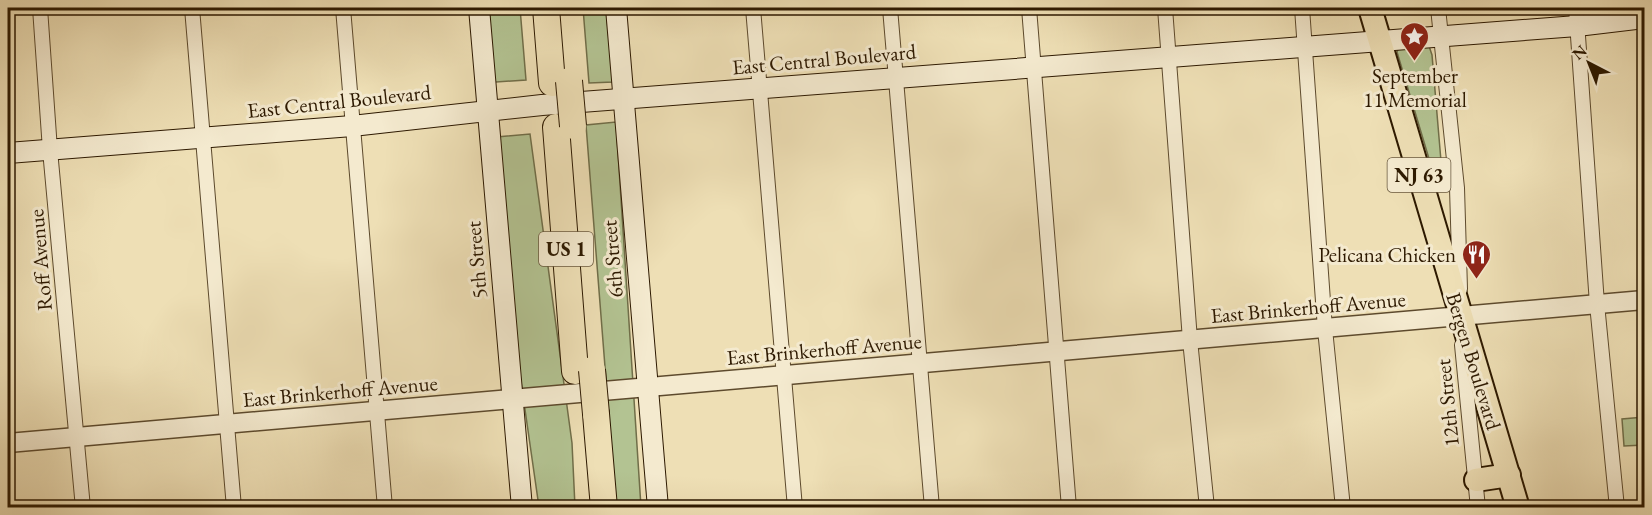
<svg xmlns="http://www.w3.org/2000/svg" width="1652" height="515" viewBox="0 0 1652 515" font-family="'EB Garamond',serif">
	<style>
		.green { fill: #b3c392; stroke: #706e49; stroke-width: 1.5 }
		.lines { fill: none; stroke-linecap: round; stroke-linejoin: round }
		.minor-casing { stroke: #5d4a2d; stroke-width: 16 }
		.tertiary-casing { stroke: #5d4a2d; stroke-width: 21 }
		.secondary-casing { stroke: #2d1900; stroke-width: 22 }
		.primary-casing { stroke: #2d1900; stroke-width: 26 }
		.motorway-casing { stroke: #2d1900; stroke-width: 28 }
		.minor { stroke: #f4eacf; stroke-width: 14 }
		.tertiary { stroke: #f4eacf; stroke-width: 18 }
		.secondary { stroke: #f4eacf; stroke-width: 20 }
		.primary { stroke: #eedfb5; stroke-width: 22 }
		.motorway { stroke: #eedfb5; stroke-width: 26 }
		.motorway-bridge-casing { stroke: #2d1900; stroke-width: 28; stroke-linecap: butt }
		.motorway-bridge { stroke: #eedfb5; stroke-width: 26 }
		.labels { text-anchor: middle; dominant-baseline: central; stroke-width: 6; stroke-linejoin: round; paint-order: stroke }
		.shield { fill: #f4eacf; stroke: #69583e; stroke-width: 1.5 }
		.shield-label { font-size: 20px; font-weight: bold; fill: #2d1900 }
		.street-label { font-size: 21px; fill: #2d1900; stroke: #f4eacf }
		.poi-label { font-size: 21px; fill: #2d1900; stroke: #f4eacf }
	</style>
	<rect width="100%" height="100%" fill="#eedfb5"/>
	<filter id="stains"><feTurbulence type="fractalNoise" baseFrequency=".00333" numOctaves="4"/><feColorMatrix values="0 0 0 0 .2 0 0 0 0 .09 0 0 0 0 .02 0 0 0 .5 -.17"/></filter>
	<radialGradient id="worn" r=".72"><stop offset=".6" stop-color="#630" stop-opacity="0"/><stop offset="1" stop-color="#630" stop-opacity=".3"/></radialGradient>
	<g class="green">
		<path d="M477 8H520L526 80 482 83Z"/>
		<path d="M583 8H606L613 82 589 83Z"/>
		<path d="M1429 46 1432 55 1441 161 1437 169 1430 162 1397 52 1398 49Z"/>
		<path d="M616 122 641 507H616L586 125Z"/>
		<path d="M530 134 572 443 575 507H539L486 138Z"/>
		<path d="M1644 417V445L1624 446 1622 419Z"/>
	</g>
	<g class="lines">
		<defs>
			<g id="minor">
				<path d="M40 8 50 150 83 508"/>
				<path d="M192 8 234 508"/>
				<path d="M343 8 385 508"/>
				<path d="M753 8 795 508"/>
				<path d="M890 8 932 508"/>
				<path d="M1029 8 1069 508"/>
				<path d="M1165 8 1190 340 1207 508"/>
				<path d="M1302 8 1325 329 1343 508"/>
				<path d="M1438 8 1457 188 1460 289"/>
				<path d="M1576 8 1597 304 1617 508"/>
				<path d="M1462 345 1478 508"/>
			</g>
			<path id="tertiary" d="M8 443 1644 300"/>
			<g id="secondary">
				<path d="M479 8 522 508"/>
				<path d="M616 8 658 508"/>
				<path d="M8 153 352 126 542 105 1577 26 1644 18"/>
			</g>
			<g id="primary">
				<path d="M1370 8 1518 508"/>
				<path d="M1476 480 1509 475"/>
			</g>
			<g id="motorway">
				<path d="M546 8 552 83"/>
				<path d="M556 127 575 371"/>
				<path d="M596 414 604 508"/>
			</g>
		</defs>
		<use href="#minor" class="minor-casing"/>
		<use href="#tertiary" class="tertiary-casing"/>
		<use href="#secondary" class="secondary-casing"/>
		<use href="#primary" class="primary-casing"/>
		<use href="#motorway" class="motorway-casing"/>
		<use href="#minor" class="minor"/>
		<use href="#tertiary" class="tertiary"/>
		<use href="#secondary" class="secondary"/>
		<use href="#primary" class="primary"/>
		<use href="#motorway" class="motorway"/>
		<defs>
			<g id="motorway-bridge">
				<path d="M569 81 573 126"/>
				<path d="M592 370 596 414"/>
			</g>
		</defs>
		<use href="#motorway-bridge" class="motorway-bridge-casing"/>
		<use href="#motorway-bridge" class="motorway-bridge"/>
	</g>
	<defs>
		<symbol id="sight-pin" viewBox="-11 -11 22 30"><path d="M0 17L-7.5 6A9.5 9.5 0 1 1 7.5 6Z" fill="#8f2418" stroke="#f4eacf"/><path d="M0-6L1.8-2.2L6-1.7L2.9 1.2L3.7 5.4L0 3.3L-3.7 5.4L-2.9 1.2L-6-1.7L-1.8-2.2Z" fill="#fff"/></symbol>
		<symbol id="restaurant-pin" viewBox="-11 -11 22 30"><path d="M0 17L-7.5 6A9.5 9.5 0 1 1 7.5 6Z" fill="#8f2418" stroke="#f4eacf"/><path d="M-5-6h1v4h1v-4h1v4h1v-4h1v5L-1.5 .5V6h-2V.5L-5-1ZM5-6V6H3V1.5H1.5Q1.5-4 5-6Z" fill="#fff"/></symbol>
	</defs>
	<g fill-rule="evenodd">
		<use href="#sight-pin" x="1398" y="20" width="33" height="45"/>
		<use href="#restaurant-pin" x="1460" y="238" width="33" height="45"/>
	</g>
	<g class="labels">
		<g class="shield">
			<rect x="1387.5" y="158" width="63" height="34" rx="4.5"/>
			<rect x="539" y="232" width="54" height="34" rx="4.5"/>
		</g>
		<g class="shield-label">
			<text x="1419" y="175">NJ 63</text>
			<text x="566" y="249">US 1</text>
		</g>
		<g class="street-label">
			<text transform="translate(824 59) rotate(-5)">East Central Boulevard</text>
			<text transform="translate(339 101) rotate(-6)">East Central Boulevard</text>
			<text transform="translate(612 259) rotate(-95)">6th Street</text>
			<text transform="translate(40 260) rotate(-95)">Roff Avenue</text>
			<text transform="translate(476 260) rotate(-95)">5th Street</text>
			<text transform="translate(1308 307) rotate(-5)">East Brinkerhoff Avenue</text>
			<text transform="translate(824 349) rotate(-5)">East Brinkerhoff Avenue</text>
			<text transform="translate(1474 361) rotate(73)">Bergen Boulevard</text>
			<text transform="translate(340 391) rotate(-5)">East Brinkerhoff Avenue</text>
			<text transform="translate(1447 403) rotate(-96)">12th Street</text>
		</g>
		<g class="poi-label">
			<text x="1415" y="75">September<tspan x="1415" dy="24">11 Memorial</tspan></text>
			<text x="1456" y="254" text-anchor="end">Pelicana Chicken</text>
		</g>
	</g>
	<rect width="1652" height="515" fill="none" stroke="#eedfb5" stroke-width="30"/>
	<rect x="9" y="9" width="1634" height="497" fill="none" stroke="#2d1900" stroke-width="3"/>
	<rect x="15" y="15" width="1622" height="485" fill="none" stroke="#2d1900" stroke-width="1.5"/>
	<g transform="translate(1589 63) rotate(318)" stroke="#f4eacf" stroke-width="4.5" paint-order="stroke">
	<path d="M0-4.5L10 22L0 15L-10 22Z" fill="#2d1900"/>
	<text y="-9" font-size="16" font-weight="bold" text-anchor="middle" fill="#2d1900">N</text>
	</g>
	<rect width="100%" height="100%" filter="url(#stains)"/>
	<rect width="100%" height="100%" fill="url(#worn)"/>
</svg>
